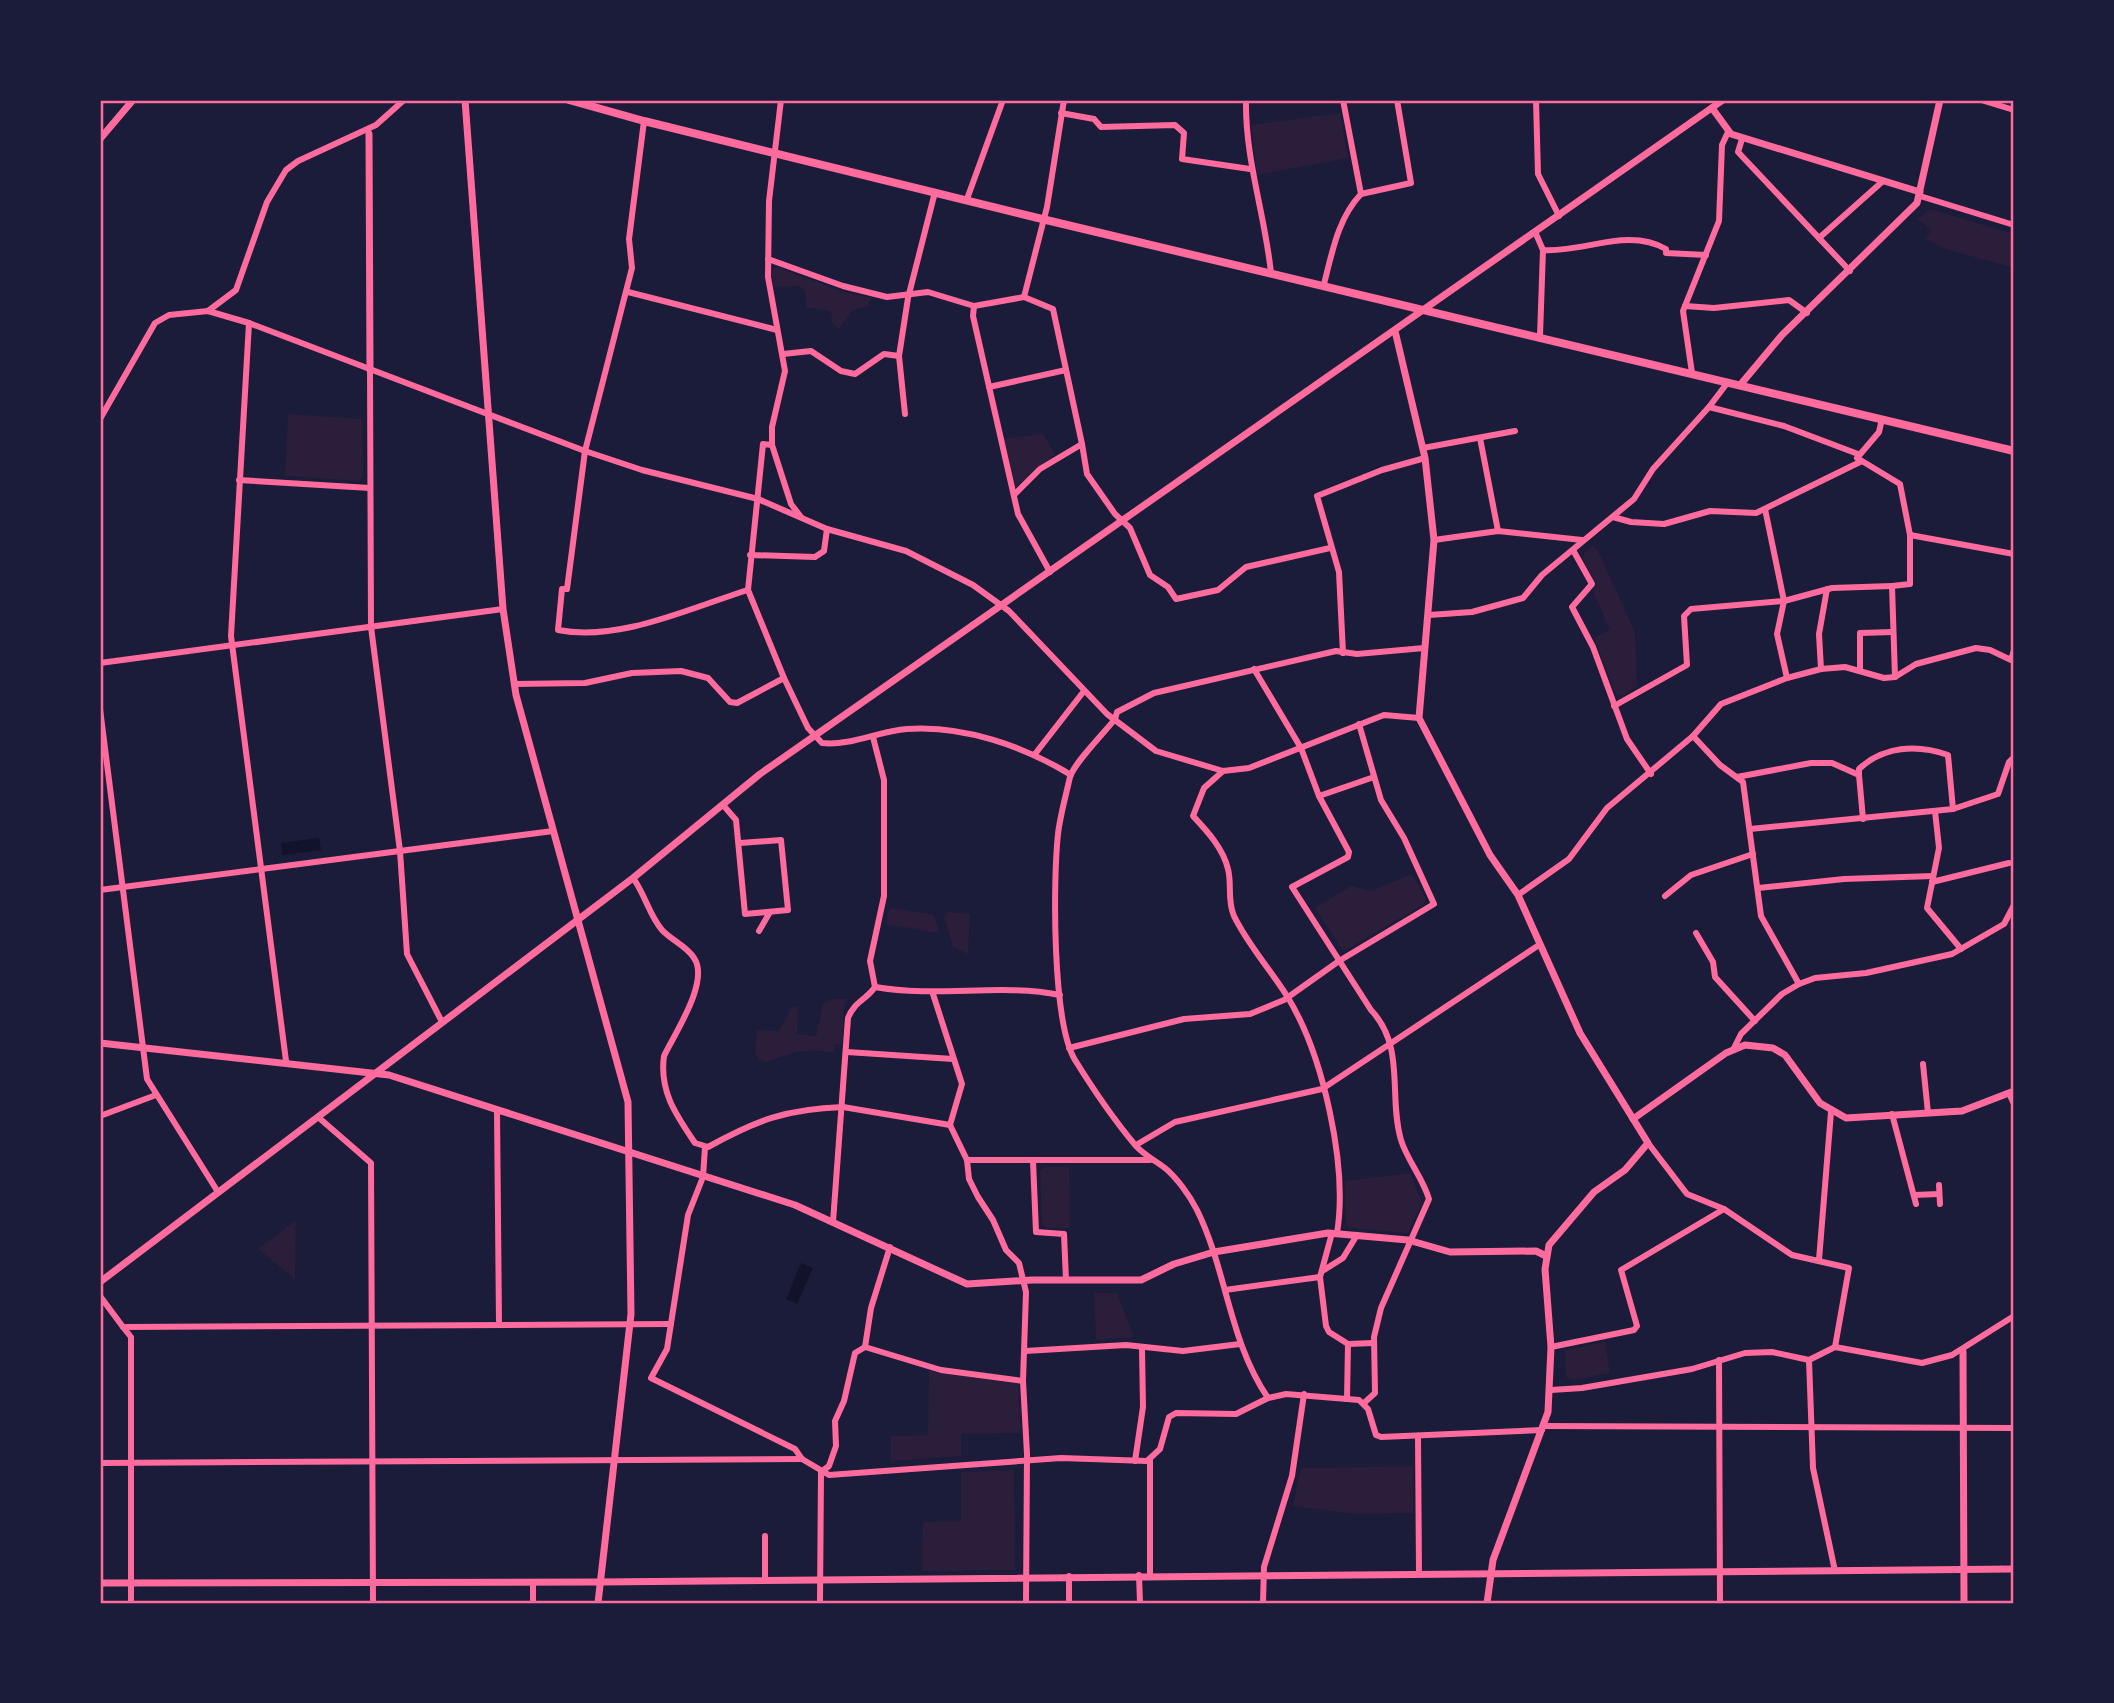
<svg xmlns="http://www.w3.org/2000/svg" width="2114" height="1703" viewBox="0 0 2114 1703" font-family="'Noto Serif',serif">
	<style>
		.green { fill: #2a1e3b }
		.water { fill: #12122b }
		.lines { fill: none; stroke-linecap: round; stroke-linejoin: round }
		.minor { stroke: #ff6b9d; stroke-width: 6 }
		.tertiary { stroke: #ff6b9d; stroke-width: 7 }
		.secondary { stroke: #ff6b9d; stroke-width: 8 }
		.rail { stroke: #a44b75; stroke-width: 3.5 }
		.neatline { fill: none; stroke: #ff6b9d; stroke-width: 2.5 }
	</style>
	<rect width="100%" height="100%" fill="#1b1b3a"/>
	<g class="green">
		<path d="M1340 113 1348 158 1257 175 1251 125Z"/>
		<path d="M1930 209 2014 234V268L1945 249 1925 238 1932 230 1917 219Z"/>
		<path d="M777 267 841 291 871 298 867 307 853 310 839 329 832 323 831 311 806 307V293L800 286 774 287 771 270Z"/>
		<path d="M288 414 362 419 363 477 358 481 285 476Z"/>
		<path d="M1043 433 1055 455 1015 488 1004 439Z"/>
		<path d="M1592 546 1597 549 1635 632 1637 686 1622 696 1616 695 1594 637 1610 630 1593 591 1597 585 1583 560 1584 553Z"/>
		<path d="M1412 874 1426 899 1424 904 1346 950 1342 949 1315 908 1351 886 1371 891Z"/>
		<path d="M892 908 931 914 935 917 939 933 886 924 888 912Z"/>
		<path d="M947 912 970 914 968 954 953 947 944 918Z"/>
		<path d="M833 999H849L844 1006 842 1045 835 1044 834 1053C808 1048 791 1052 767 1062L758 1059 755 1053 757 1030 779 1031 792 1007H798L797 1034 816 1036 823 1004Z"/>
		<path d="M1044 1167H1069L1070 1228H1046L1042 1225 1040 1171Z"/>
		<path d="M1410 1173 1422 1203 1408 1233 1349 1228 1346 1224 1345 1181Z"/>
		<path d="M296 1220 295 1279 258 1249Z"/>
		<path d="M1094 1293H1117L1134 1337 1096 1340Z"/>
		<path d="M1605 1342 1610 1373 1573 1380 1566 1377 1565 1350Z"/>
		<path d="M929 1371 1018 1384 1021 1433 961 1434V1456L891 1461V1436L928 1435Z"/>
		<path d="M1413 1466V1513L1356 1514 1293 1506 1301 1468Z"/>
		<path d="M1014 1470 1015 1570 922 1571 923 1522 961 1521V1472Z"/>
	</g>
	<g class="water">
		<path d="M319 838 321 850 282 855 281 843Z"/>
		<path d="M801 1263 813 1268 797 1304 786 1299Z"/>
	</g>
	<g class="lines">
		<g class="minor">
			<path d="M781 100 769 201 768 277 785 371 772 427V445L763 444 748 590 784 678 808 728 822 743C852 746 878 731 907 729 963 725 1024 746 1071 775"/>
			<path d="M1246 100C1245 160 1265 214 1271 273"/>
			<path d="M1536 100 1538 174 1559 216"/>
			<path d="M1981 100 2014 110"/>
			<path d="M1061 113 1094 119 1101 127 1175 125 1184 133 1182 159 1250 169"/>
			<path d="M644 121 629 239 632 268 585 451 567 589H562L558 630C620 642 689 608 748 590"/>
			<path d="M1742 139 1738 152 1850 271"/>
			<path d="M1361 194 1411 183 1397 100"/>
			<path d="M1920 196 2014 225"/>
			<path d="M967 199 1003 100"/>
			<path d="M1536 234 1543 250 1540 336"/>
			<path d="M1819 238 1883 181"/>
			<path d="M1543 250C1584 253 1627 227 1666 249V253L1706 255"/>
			<path d="M768 259 843 286 887 297 928 292 974 306 1024 297 1053 309 1082 444 1040 469 1014 495"/>
			<path d="M1324 284C1332 253 1338 218 1361 194L1343 100"/>
			<path d="M628 292 777 330"/>
			<path d="M1024 297 1047 207 1064 100"/>
			<path d="M974 306 973 316 1018 514 1050 572"/>
			<path d="M1685 306 1714 308 1789 300 1807 313"/>
			<path d="M208 311 236 290 267 202 286 170 298 161 376 125 404 100"/>
			<path d="M249 323 231 636 286 1061"/>
			<path d="M783 354 811 351 841 371 855 374 884 354 899 356"/>
			<path d="M370 370 371 627 400 851 407 954 442 1022"/>
			<path d="M1692 373 1683 311 1719 221 1722 145 1728 132"/>
			<path d="M1728 382 1709 407 1784 426 1858 454"/>
			<path d="M989 387 1066 370"/>
			<path d="M905 414 899 356 908 298 935 192"/>
			<path d="M100 419 155 323 169 315 208 311 249 323 585 451 642 470 758 499 827 529 906 551 973 585 1009 611 1107 714 1156 751 1223 771 1249 768 1384 715 1419 718"/>
			<path d="M1882 419 1879 432 1857 458 1900 484 1910 535V584L1892 586 1895 677"/>
			<path d="M1480 438 1498 531"/>
			<path d="M1082 444 1087 474 1115 514 1130 528 1150 575 1168 587 1176 599 1218 590 1246 567 1330 548"/>
			<path d="M772 445 791 504 801 517"/>
			<path d="M1423 448 1515 431"/>
			<path d="M239 480 370 488"/>
			<path d="M1765 509 1784 601 1777 634 1787 678"/>
			<path d="M1613 517 1631 522 1664 524 1710 511 1756 513 1860 462"/>
			<path d="M1910 535 2014 554"/>
			<path d="M1434 540 1498 531 1582 540"/>
			<path d="M1573 550 1592 584 1572 607 1593 647 1627 739 1651 774"/>
			<path d="M750 555 815 557 824 551 827 529"/>
			<path d="M1429 615 1472 612 1523 598 1542 575 1634 499 1653 469 1709 407"/>
			<path d="M1343 653 1339 572 1317 496 1382 470 1425 458"/>
			<path d="M100 663 503 609"/>
			<path d="M1254 669 1301 748 1319 796 1349 852 1348 857 1292 887 1371 1010C1406 1047 1388 1096 1401 1140 1407 1160 1423 1178 1429 1199L1381 1308 1374 1337 1375 1393 1364 1403"/>
			<path d="M1821 669 1819 634 1827 589"/>
			<path d="M1860 671V633L1893 632"/>
			<path d="M514 684 585 683 632 673 681 671 708 678 730 702 737 703 784 678"/>
			<path d="M1614 706 1687 665 1684 616 1691 609 1784 601 1832 588 1892 586"/>
			<path d="M100 709 147 1079 218 1192"/>
			<path d="M1693 736 1720 765 1743 782 1761 916 1799 984"/>
			<path d="M1035 754 1084 691"/>
			<path d="M1223 771 1204 788 1193 816C1207 831 1223 848 1228 869 1232 884 1227 901 1234 916 1248 945 1270 969 1287 996 1323 1054 1348 1166 1337 1233"/>
			<path d="M1859 775V769C1883 746 1917 744 1948 755L1953 809"/>
			<path d="M1737 777 1811 763H1832L1859 775 1863 819"/>
			<path d="M1319 796 1374 777"/>
			<path d="M723 805 736 820 745 914 788 910 781 840 740 843"/>
			<path d="M1935 811 1939 848 1927 908 1961 949"/>
			<path d="M1750 829 1953 809 1998 794 2009 762 2014 757"/>
			<path d="M633 878C645 894 649 915 662 930 671 940 687 946 694 958 710 981 675 1033 664 1056 659 1091 676 1115 695 1143L708 1147C757 1120 786 1109 843 1107L950 1125"/>
			<path d="M1932 882 2009 863"/>
			<path d="M1758 888 1844 879 1933 876"/>
			<path d="M100 890 553 831"/>
			<path d="M1518 895 1569 859 1607 808 1693 736 1721 704 1787 678 1821 669 1845 667 1884 678 1895 677 1916 664 1976 648 1990 650 2011 660 2014 650"/>
			<path d="M1665 896 1691 875 1753 854"/>
			<path d="M759 931 770 912"/>
			<path d="M1696 933 1713 962 1715 977 1755 1021"/>
			<path d="M875 987C939 998 999 983 1060 995"/>
			<path d="M933 994 962 1084 950 1125 967 1160 969 1179 978 1197 993 1220 1006 1250 1019 1263 1026 1292 1023 1381 1027 1454 1026 1603"/>
			<path d="M1069 1048 1184 1019 1250 1014 1284 1000 1339 961 1434 904 1404 838 1381 800 1359 724"/>
			<path d="M1734 1048 1741 1034 1782 994 1799 984 1815 978 1866 973 1952 954 2004 924 2014 905"/>
			<path d="M847 1052 953 1059"/>
			<path d="M1923 1064 1928 1113"/>
			<path d="M2009 1093 2014 1104"/>
			<path d="M497 1110 499 1324"/>
			<path d="M1892 1114 1916 1204"/>
			<path d="M100 1116 156 1095"/>
			<path d="M318 1117 371 1163 373 1603"/>
			<path d="M1648 1143 1687 1194 1724 1209"/>
			<path d="M1136 1145 1175 1122 1322 1089 1539 945"/>
			<path d="M705 1147 703 1177 688 1215 667 1349 651 1378 795 1449 802 1459 829 1475 1061 1458 1147 1461 1160 1449 1169 1417 1176 1413 1236 1414 1268 1398 1286 1394 1359 1400 1368 1409 1376 1435 1381 1437 1542 1430"/>
			<path d="M967 1160H1150"/>
			<path d="M1033 1161 1036 1232 1064 1234 1066 1280"/>
			<path d="M1939 1185 1940 1204"/>
			<path d="M1914 1195 1939 1194"/>
			<path d="M833 1222 848 1018C854 1002 866 1000 875 987L870 961 884 896V780L873 737"/>
			<path d="M1332 1233 1320 1277 1326 1326 1329 1332 1348 1344 1347 1399"/>
			<path d="M1819 1260 1831 1112"/>
			<path d="M1324 1270 1343 1258 1357 1235"/>
			<path d="M1225 1290 1320 1277"/>
			<path d="M100 1296 123 1327 671 1324"/>
			<path d="M123 1327 131 1337V1603"/>
			<path d="M1348 1344 1373 1343"/>
			<path d="M865 1347 941 1370 1023 1381"/>
			<path d="M1551 1347 1634 1330 1637 1326 1621 1270 1724 1209 1792 1255 1849 1268 1835 1347 1809 1360 1813 1468 1835 1571"/>
			<path d="M1835 1347 1922 1363 1952 1355 2014 1316"/>
			<path d="M1025 1351 1126 1345 1183 1351 1240 1344"/>
			<path d="M1719 1360 1720 1603"/>
			<path d="M1551 1390 1582 1388 1692 1369 1745 1353 1772 1352 1809 1360"/>
			<path d="M1268 1398C1229 1341 1227 1271 1197 1210 1190 1196 1177 1178 1165 1168 1155 1160 1145 1156 1136 1146 1114 1120 1093 1089 1075 1060 1052 1022 1053 880 1058 834 1060 816 1066 795 1070 777 1074 763 1105 732 1115 719L1117 712 1154 693 1336 651 1357 654 1424 648"/>
			<path d="M1544 1426 2014 1428"/>
			<path d="M1418 1436 1419 1574"/>
			<path d="M1135 1461 1143 1407 1142 1349"/>
			<path d="M100 1463 802 1459"/>
			<path d="M1139 1575 1140 1603"/>
			<path d="M1150 1575V1460"/>
			<path d="M1069 1576V1603"/>
			<path d="M765 1580V1536"/>
			<path d="M533 1582V1603"/>
			<path d="M820 1603 821 1472 829 1466 836 1446 835 1421 844 1401 855 1353 865 1347 871 1308 890 1247"/>
			<path d="M1263 1603 1264 1567 1292 1476 1304 1394"/>
		</g>
		<g class="tertiary">
			<path d="M465 100 503 609 516 695 628 1102 631 1314 598 1603"/>
			<path d="M1712 108 1731 134 1920 192"/>
			<path d="M369 134 370 370"/>
			<path d="M100 139 133 100"/>
			<path d="M1395 331 1425 458 1434 540 1419 718 1490 855 1518 895 1580 1033 1648 1143 1625 1170 1594 1192 1549 1245 1545 1269 1551 1347 1548 1412 1493 1560 1487 1603"/>
			<path d="M1741 384 1782 335 1917 203 1940 100"/>
			<path d="M100 1043 389 1075 795 1205 967 1284 1032 1280H1141L1174 1264 1214 1252 1328 1233 1408 1240 1450 1252 1536 1251 1546 1256"/>
			<path d="M1633 1119 1726 1053 1745 1045 1773 1048 1785 1055 1820 1103 1846 1118 1962 1111 2014 1091"/>
			<path d="M100 1282 633 878 760 774 1723 100"/>
			<path d="M1963 1352 1964 1603"/>
			<path d="M100 1583 600 1582 2014 1569"/>
		</g>
		<path class="secondary" d="M569 100 644 121 1042 219 2014 451"/>
		<path class="rail" d="M2012 100 2014 101"/>
	</g>
	<rect width="2114" height="1703" fill="none" stroke="#1b1b3a" stroke-width="203"/>
	<rect x="102" y="102" width="1910" height="1500" class="neatline"/>
</svg>
